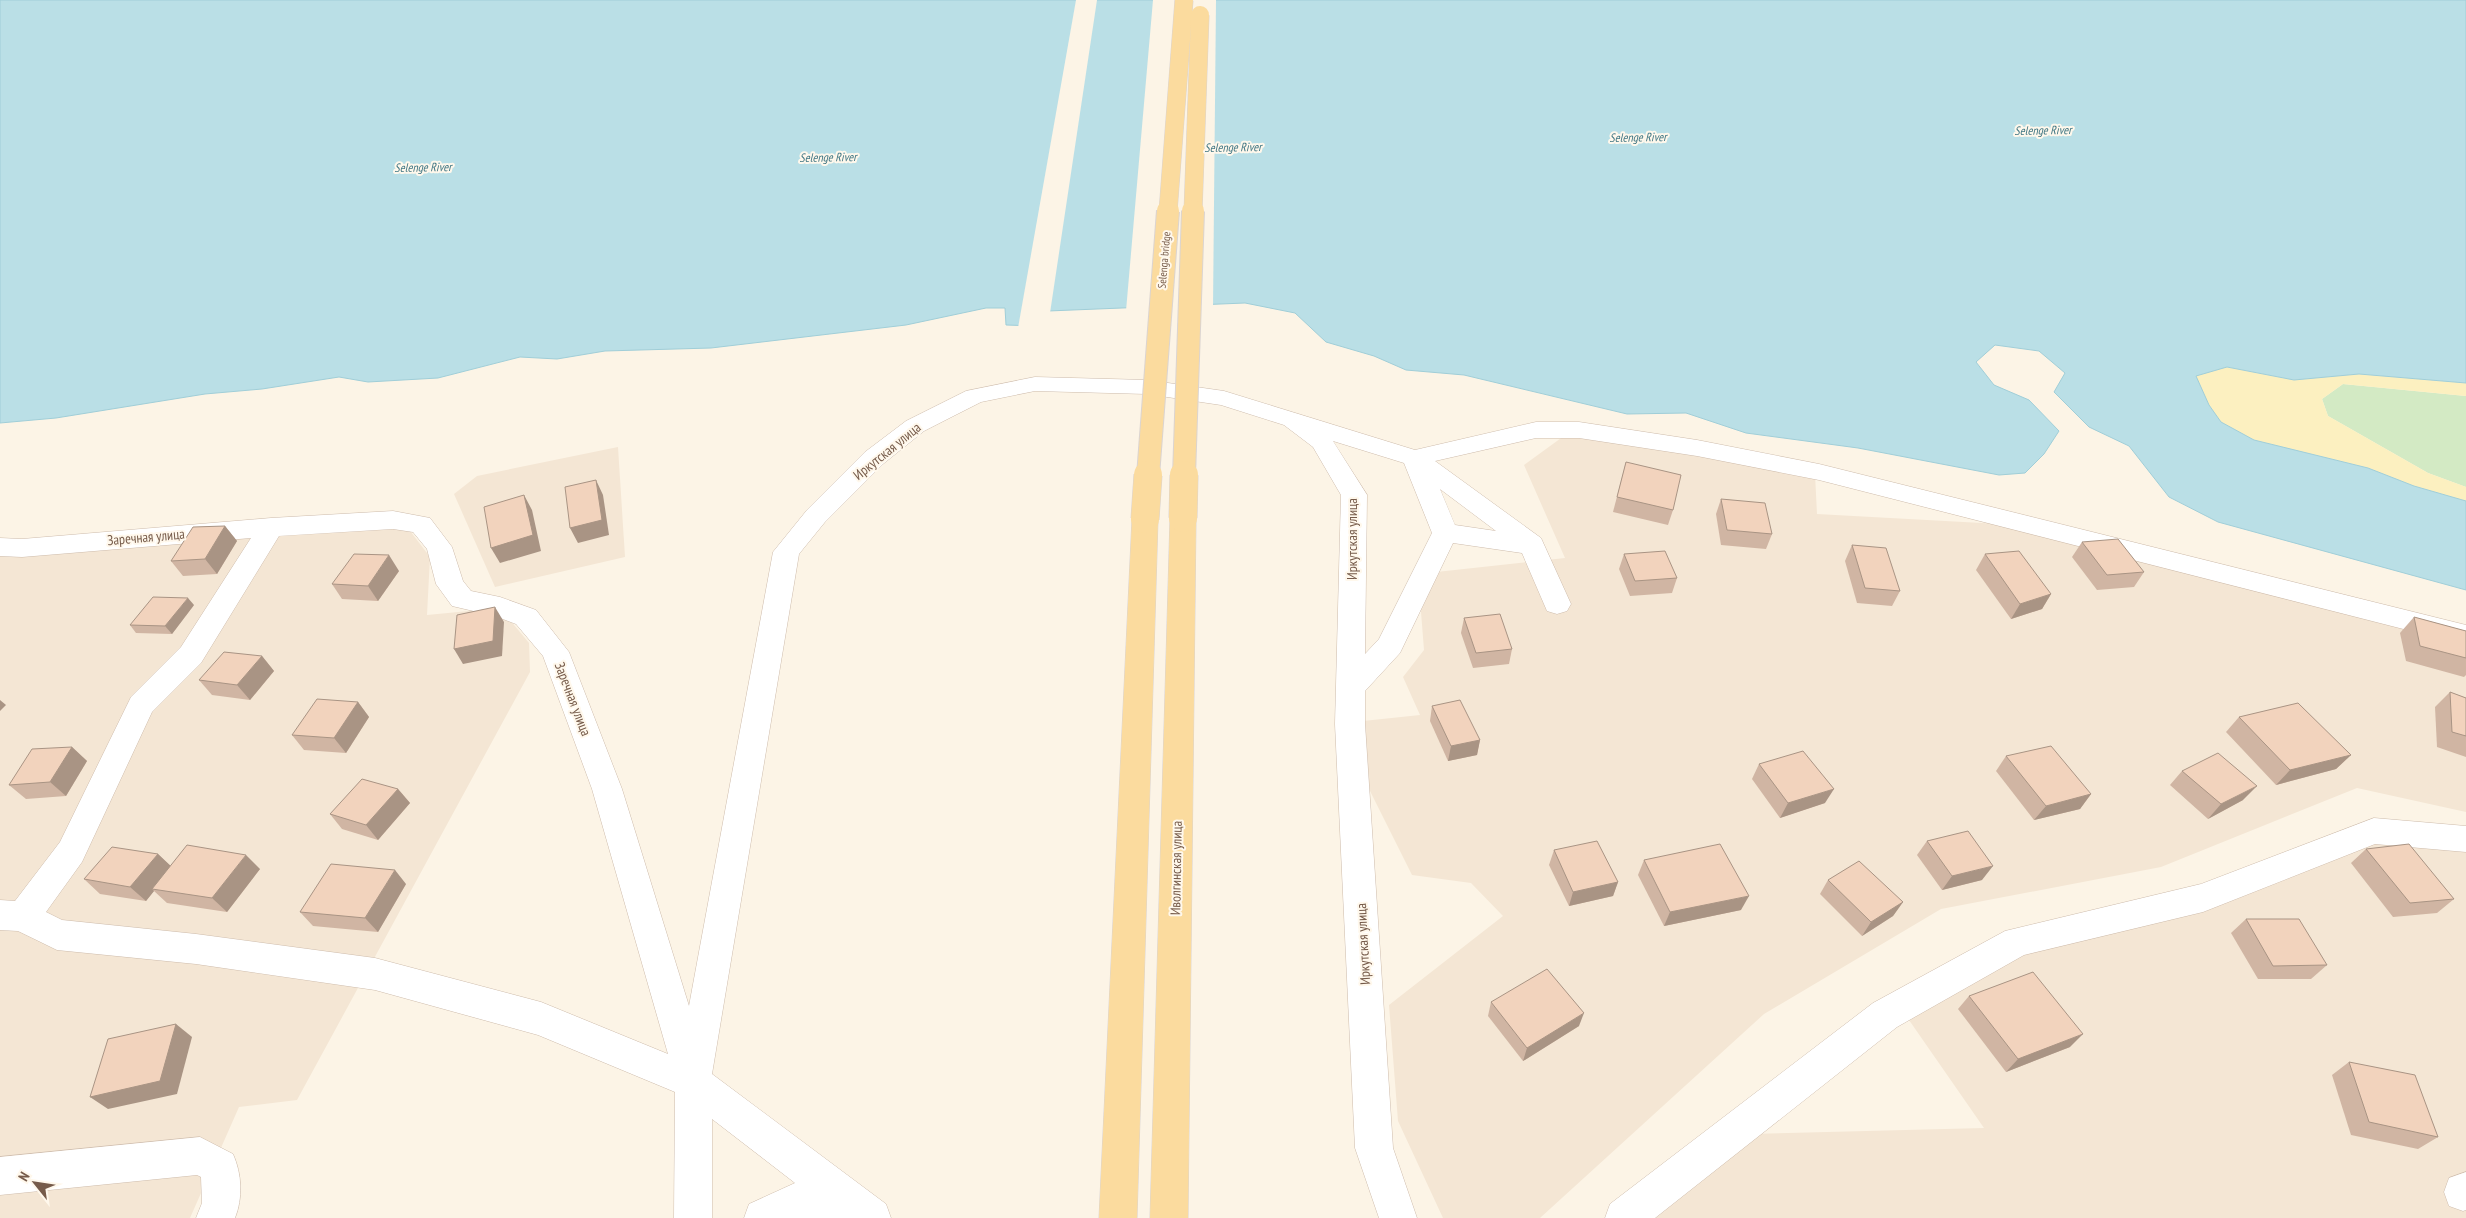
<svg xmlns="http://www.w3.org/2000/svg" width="2466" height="1218" viewBox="0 0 2466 1218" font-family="'PT Sans Narrow',sans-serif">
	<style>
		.residential { fill: #f4e6d4 }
		.green { fill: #d3eac4 }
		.sand { fill: #fcf0c0 }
		.water { fill: #badfe6; stroke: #a0ced8 }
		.pier { fill: #fcf4e6 }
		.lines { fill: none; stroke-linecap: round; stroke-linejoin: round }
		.street-casing { stroke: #cebcac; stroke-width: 1 }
		.primary-casing { stroke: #dbd4d0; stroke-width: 1 }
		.street { fill: #fff; fill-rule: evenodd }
		.primary { fill: #fbdb9e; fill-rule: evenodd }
		.primary-bridge-far2-casing { stroke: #dbd4d0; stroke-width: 19; stroke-linecap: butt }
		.primary-bridge-far1-casing { stroke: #dbd4d0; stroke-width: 24; stroke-linecap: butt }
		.primary-bridge-casing { stroke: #dbd4d0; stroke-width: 29; stroke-linecap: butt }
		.primary-bridge-far2 { stroke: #fbdb9e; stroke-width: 18 }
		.primary-bridge-far1 { stroke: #fbdb9e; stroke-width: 22 }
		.primary-bridge { stroke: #fbdb9e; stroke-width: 28 }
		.wall { fill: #d0b5a3 }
		.shaded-wall { fill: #a99484 }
		.building { fill: #f2d3bd; stroke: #a99484 }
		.labels { text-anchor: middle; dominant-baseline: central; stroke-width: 4; stroke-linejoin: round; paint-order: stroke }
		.far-street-label { font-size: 11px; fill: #765b4a; stroke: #fff8ec }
		.far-water-label { font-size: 12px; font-style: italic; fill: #407683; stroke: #fff8ec }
		.street-label { font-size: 14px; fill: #765b4a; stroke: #fff8ec }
	</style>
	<rect width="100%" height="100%" fill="#fcf4e6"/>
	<g class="residential">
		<path d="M1568 433 1815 474 1817 514 2000 524 2447 637 2466 647V812L2357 788 2161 867 1941 909 1764 1014 1540 1218H1443L1398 1121 1389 1005 1503 916 1471 883 1412 875 1364 779 1363 721 1420 715 1403 677 1424 650 1418 574 1565 558 1524 465Z"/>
		<path d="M618 447 625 557 495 587 454 494 477 476Z"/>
		<path d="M407 527 430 557 427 615 500 608 529 643 530 672 297 1100 239 1107 190 1218H0V551L122 533Z"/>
		<path d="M2399 837 2466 846V1218H1634L1749 1134 1984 1128 1893 997 2312 860Z"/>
	</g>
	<path class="green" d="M2343 384 2466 396V487L2428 473 2328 416 2322 399Z"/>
	<path class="sand" d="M2227 367 2294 380 2359 374 2466 383V396L2343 384 2322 399 2328 416 2428 473 2466 487V501L2414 486 2368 468 2254 440 2221 422 2209 405 2195 376Z"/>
	<path class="water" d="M0 0H2466V383L2359 374 2294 380 2227 367 2196 376 2209 405 2221 422 2254 440 2368 468 2414 486 2466 501V590L2218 522 2169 497 2129 446 2089 427 2054 392 2065 373 2039 351 1995 345 1976 362 1994 385 2029 400 2059 431 2044 454 2025 473 1999 475 1858 448 1746 433 1686 413 1627 414 1464 375 1406 370 1374 356 1326 342 1295 313 1245 303 1048 311 1037 326 1006 325 1005 308H986L906 325 711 348 605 351 557 359 520 357 438 378 368 382 339 377 262 389 205 394 56 418 0 423Z"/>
	<g class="pier">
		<path d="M1076 0H1097L1050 313 1038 328H1018Z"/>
		<path d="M1153 0H1216L1213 307 1126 311Z"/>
	</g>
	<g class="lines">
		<defs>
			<g id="street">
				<path d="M1035 377 1147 380 1224 391 1415 450 1536 422H1579L1697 440 1819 464 2466 625V645L1819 480 1697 456 1579 438H1536L1435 461 1541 538 1571 604 1567 611 1557 614 1547 611 1522 553 1453 543 1400 653 1365 691V724L1393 1148 1417 1218H1379L1355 1148 1335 724 1341 495 1313 447 1284 425 1221 405 1147 394 1035 391 981 402 924 431 883 464 825 522 799 554 712 1074 886 1204 891 1218H744L749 1204 795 1183 712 1119V1218H674L675 1092 538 1035 375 990 196 964 57 950 18 931 0 930V900L15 901 60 842 131 697 181 647 251 538 22 557 0 556V538L22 539 271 518 393 511 430 518 452 547 463 581 471 591 500 597 536 610 569 652 622 789 689 1006 773 552 807 510 865 452 906 421 966 391ZM1333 441 1404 463 1432 533 1379 639 1365 654 1367 495ZM1440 489 1496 531 1455 525ZM393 529 413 532 427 549 436 584 452 606 495 616 516 624 543 656 592 789 668 1054 541 1002 375 958 196 934 62 920 46 912 82 862 152 712 201 663 279 536Z"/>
				<path d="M2374 818 2466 826V852L2375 844 2203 912 2024 955 1897 1027 1655 1218H1605L1610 1204 1873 1003 2005 931 2201 884Z"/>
				<path d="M200 1137 233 1154C242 1174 243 1198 235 1218H196L202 1203 201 1177 197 1175 0 1195V1157Z"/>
				<path d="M2466 1172V1210L2463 1211 2449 1206 2444 1192 2449 1178Z"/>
			</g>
			<g id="primary">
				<path d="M1183 509 1192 512 1196 518 1188 1218H1150L1170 518 1174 512Z"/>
				<path d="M1145 510 1154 513 1158 519 1137 1218H1099L1132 519 1136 513Z"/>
			</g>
		</defs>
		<use href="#street" class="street-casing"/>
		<use href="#primary" class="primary-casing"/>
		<use href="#street" class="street"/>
		<use href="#primary" class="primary"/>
		<defs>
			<g id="primary-bridge-far2">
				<path d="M1168 212 1184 0"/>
				<path d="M1193 212 1200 15"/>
			</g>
			<g id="primary-bridge-far1">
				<path d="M1148 476 1168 211"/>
				<path d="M1184 476 1193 211"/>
			</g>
			<g id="primary-bridge">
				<path d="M1183 518 1184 475"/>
				<path d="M1145 519 1148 475"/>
			</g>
		</defs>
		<use href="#primary-bridge-far2" class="primary-bridge-far2-casing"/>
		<use href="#primary-bridge-far1" class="primary-bridge-far1-casing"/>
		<use href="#primary-bridge" class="primary-bridge-casing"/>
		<use href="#primary-bridge-far2" class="primary-bridge-far2"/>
		<use href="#primary-bridge-far1" class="primary-bridge-far1"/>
		<use href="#primary-bridge" class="primary-bridge"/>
	</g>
	<g class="wall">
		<path d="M1626 462 1673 510 1668 525 1613 512Z"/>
		<path d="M1721 499 1772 534 1766 549 1721 545 1716 514Z"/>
		<path d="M225 526 237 541 217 574 183 576 171 561Z"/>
		<path d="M2082 542 2144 572 2134 587 2097 590 2072 557Z"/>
		<path d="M1852 545 1900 591 1892 606 1857 603 1845 561Z"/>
		<path d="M1624 554 1677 578 1672 593 1630 596 1619 569Z"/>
		<path d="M1985 554 2051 594 2042 609 2011 619 1976 570Z"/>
		<path d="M399 571 378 601 342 599 332 584Z"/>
		<path d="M194 605 172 634 136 633 130 625Z"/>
		<path d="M2414 617 2466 631V675L2464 677 2406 661 2400 633Z"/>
		<path d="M1464 618 1512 649 1509 664 1473 668 1461 633Z"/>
		<path d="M262 656 274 671 250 700 212 695 199 680Z"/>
		<path d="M2450 692 2466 698V757L2437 747 2435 707Z"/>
		<path d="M358 702 369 717 346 753 304 750 292 735Z"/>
		<path d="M1432 706 1480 740 1477 755 1448 761 1430 721Z"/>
		<path d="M2239 717 2351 755 2336 769 2276 785 2226 732Z"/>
		<path d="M72 747 87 761 66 796 26 799 9 785Z"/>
		<path d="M2006 756 2091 794 2080 809 2034 820 1996 771Z"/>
		<path d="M1759 764 1825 803 1780 818 1752 779Z"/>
		<path d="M2182 771 2243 800 2208 819 2170 785Z"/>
		<path d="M398 789 410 803 378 840 342 829 330 814Z"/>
		<path d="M1927 841 1982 880 1942 890 1917 855Z"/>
		<path d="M2366 849 2454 899 2437 913 2393 917 2351 863Z"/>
		<path d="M1554 850 1618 882 1613 896 1569 906 1549 865Z"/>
		<path d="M158 854 170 866 260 869 227 912 167 903 154 891 146 901 100 894 84 879Z"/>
		<path d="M1644 860 1741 910 1664 926 1638 875Z"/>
		<path d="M1828 880 1903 902 1893 916 1862 936 1820 894Z"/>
		<path d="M406 884 378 932 313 926 300 912Z"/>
		<path d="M2246 919 2327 965 2311 979H2258L2231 933Z"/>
		<path d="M1969 996 2070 1047 2006 1072 1958 1009Z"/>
		<path d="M1491 1002 1579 1026 1523 1061 1488 1016Z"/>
		<path d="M2349 1062 2438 1137 2418 1149 2351 1135 2332 1075Z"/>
	</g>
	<g class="shaded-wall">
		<path d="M596 480 603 495 609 535 578 543 570 528Z"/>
		<path d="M524 495 532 510 541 551 500 563 491 548Z"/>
		<path d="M225 526 237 541 217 574 205 559Z"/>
		<path d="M389 555 399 571 378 601 368 586Z"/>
		<path d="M2051 594 2042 609 2011 619 2020 604Z"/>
		<path d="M188 598 194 605 172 634 165 626Z"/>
		<path d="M495 607 504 622 502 656 463 664 454 649Z"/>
		<path d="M262 656 274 671 250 700 237 685Z"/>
		<path d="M0 700 6 705 0 711Z"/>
		<path d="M358 702 369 717 346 753 334 738Z"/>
		<path d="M1480 740 1477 755 1448 761 1451 746Z"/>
		<path d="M72 747 87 761 66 796 50 782Z"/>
		<path d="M2351 755 2336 769 2276 785 2290 770Z"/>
		<path d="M2257 786 2243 800 2208 819 2221 804Z"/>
		<path d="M398 789 410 803 378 840 366 825Z"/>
		<path d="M1834 789 1825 803 1780 818 1788 803Z"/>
		<path d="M2091 794 2080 809 2034 820 2046 806Z"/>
		<path d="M158 854 173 868 152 889 154 891 146 901 130 887Z"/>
		<path d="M246 855 260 869 227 912 212 898Z"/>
		<path d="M1993 866 1982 880 1942 890 1952 876Z"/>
		<path d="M395 870 406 884 378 932 365 918Z"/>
		<path d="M1618 882 1613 896 1569 906 1573 892Z"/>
		<path d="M1749 896 1741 910 1664 926 1670 912Z"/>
		<path d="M1903 902 1893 916 1862 936 1871 922Z"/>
		<path d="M1584 1013 1579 1026 1523 1061 1527 1048Z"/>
		<path d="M176 1024 192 1037 177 1094 108 1109 90 1097Z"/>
		<path d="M2083 1034 2070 1047 2006 1072 2018 1059Z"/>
	</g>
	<g class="building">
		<path d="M1626 462 1681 475 1673 510 1617 497Z"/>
		<path d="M596 480 602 520 570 528 565 487Z"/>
		<path d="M524 495 533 535 491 548 484 507Z"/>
		<path d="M1721 499 1765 503 1772 534 1727 530Z"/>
		<path d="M225 526 205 559 171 561 193 527Z"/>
		<path d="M2118 539 2144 572 2107 575 2082 542Z"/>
		<path d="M1852 545 1886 548 1900 591 1865 588Z"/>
		<path d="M1665 551 1677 578 1635 581 1624 554Z"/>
		<path d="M2019 551 2051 594 2020 604 1985 554Z"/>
		<path d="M354 554 389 555 368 586 332 584Z"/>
		<path d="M153 597 188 598 165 626 130 625Z"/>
		<path d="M495 607 493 641 454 649 457 615Z"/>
		<path d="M1500 614 1512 649 1476 653 1464 618Z"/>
		<path d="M2414 617 2466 631V658L2420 646Z"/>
		<path d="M224 652 262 656 237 685 199 680Z"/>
		<path d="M2450 692 2466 698V736L2452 732Z"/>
		<path d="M317 699 358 702 334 738 292 735Z"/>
		<path d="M1460 700 1480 740 1451 746 1432 706Z"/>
		<path d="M2298 703 2351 755 2290 770 2239 717Z"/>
		<path d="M2051 746 2091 794 2046 806 2006 756Z"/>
		<path d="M72 747 50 782 9 785 32 749Z"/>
		<path d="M1803 751 1834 789 1788 803 1759 764Z"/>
		<path d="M2218 753 2257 786 2221 804 2182 771Z"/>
		<path d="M362 779 398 789 366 825 330 814Z"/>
		<path d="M1968 831 1993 866 1952 876 1927 841Z"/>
		<path d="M1597 841 1618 882 1573 892 1554 850Z"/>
		<path d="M1720 844 1749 896 1670 912 1644 860Z"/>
		<path d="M2409 844 2454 899 2410 903 2366 849Z"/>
		<path d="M187 845 246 855 212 898 152 889Z"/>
		<path d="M112 847 158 854 130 887 84 879Z"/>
		<path d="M1859 861 1903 902 1871 922 1828 880Z"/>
		<path d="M331 864 395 870 365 918 300 912Z"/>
		<path d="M2246 919H2299L2327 965 2273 966Z"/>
		<path d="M1547 969 1584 1013 1527 1048 1491 1002Z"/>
		<path d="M2033 972 2083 1034 2018 1059 1969 996Z"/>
		<path d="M176 1024 160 1081 90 1097 108 1039Z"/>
		<path d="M2349 1062 2415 1075 2438 1137 2369 1122Z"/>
	</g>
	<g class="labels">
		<g class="far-street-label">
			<text transform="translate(1164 260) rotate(-85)">Selenga bridge</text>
		</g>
		<g class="far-water-label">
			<text transform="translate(2043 130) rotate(-1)">Selenge River</text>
			<text transform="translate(1638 137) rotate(-1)">Selenge River</text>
			<text transform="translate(1233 147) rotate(-1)">Selenge River</text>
			<text transform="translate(828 157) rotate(-1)">Selenge River</text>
			<text transform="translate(423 167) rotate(-1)">Selenge River</text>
		</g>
		<g class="street-label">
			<text transform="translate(887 451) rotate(-39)">Иркутская улица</text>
			<text transform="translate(146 537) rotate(-5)">Заречная улица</text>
			<text transform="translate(1352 539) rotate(-90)">Иркутская улица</text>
			<text transform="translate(573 699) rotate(69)">Заречная улица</text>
			<text transform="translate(1176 868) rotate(-89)">Иволгинская улица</text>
			<text transform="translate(1363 944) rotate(-93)">Иркутская улица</text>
		</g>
	</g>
	<g transform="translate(35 1183) rotate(300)" stroke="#fff8ec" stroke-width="4" paint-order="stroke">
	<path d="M0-4L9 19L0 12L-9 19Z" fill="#765b4a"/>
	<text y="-8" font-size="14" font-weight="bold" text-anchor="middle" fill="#765b4a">N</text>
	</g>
</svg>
